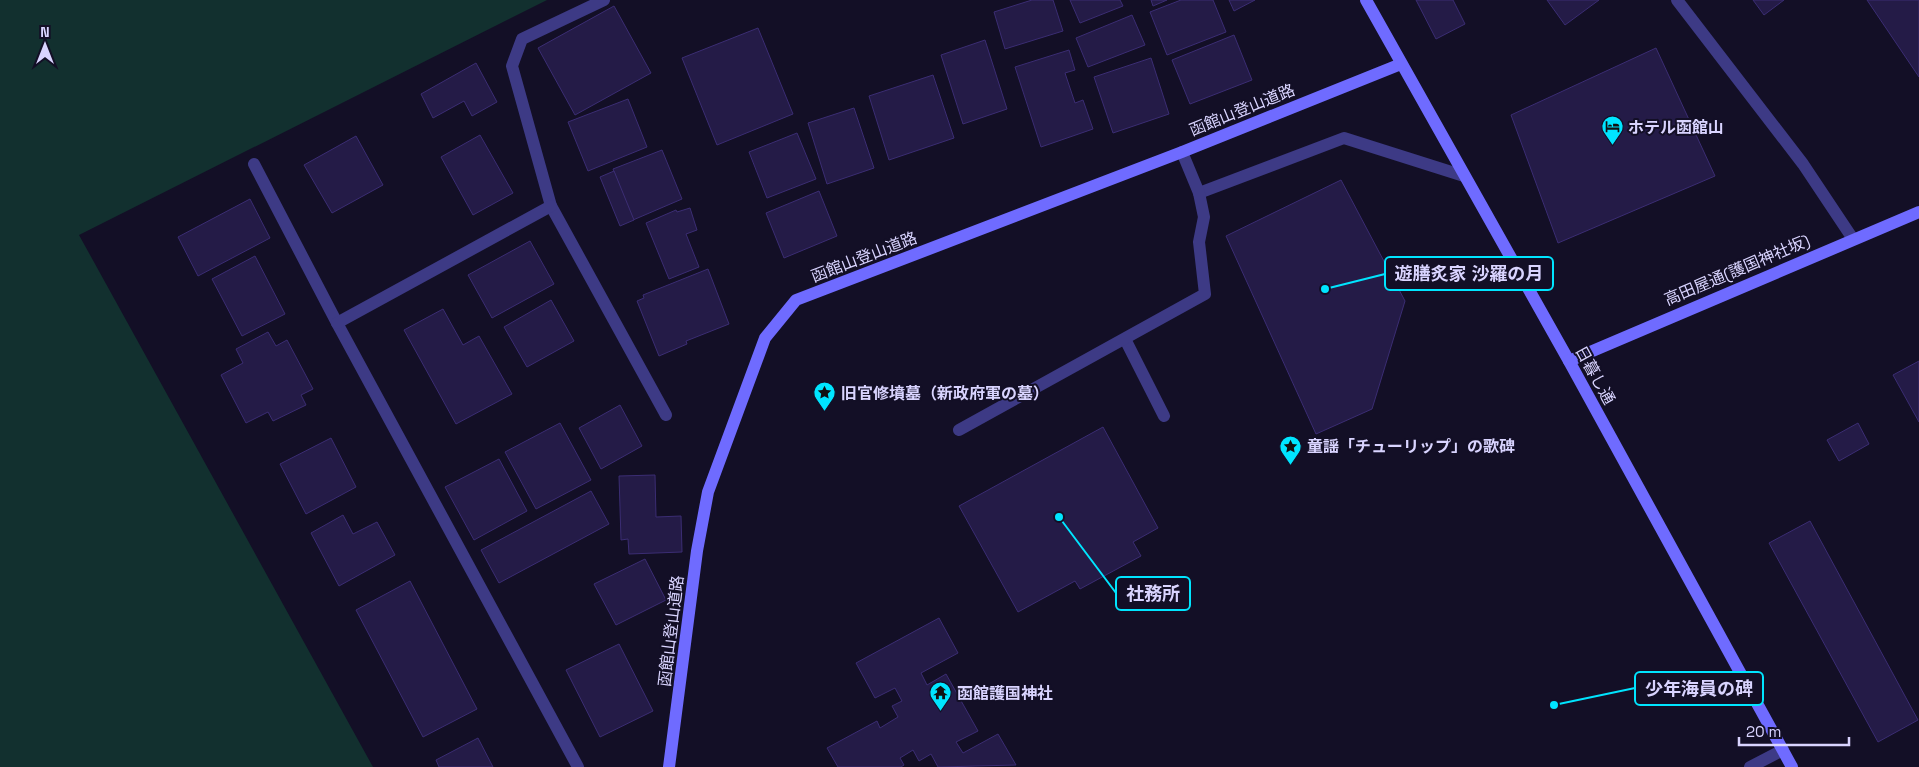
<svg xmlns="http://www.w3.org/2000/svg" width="1919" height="767" viewBox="0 0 1919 767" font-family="'Space Grotesk','Noto Sans JP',sans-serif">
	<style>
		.green { fill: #12302f }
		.building { fill: #241b47; stroke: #3b2d73 }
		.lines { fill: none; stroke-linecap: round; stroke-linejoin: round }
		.lane { stroke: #3d3a85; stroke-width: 12 }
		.street { stroke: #3d3a85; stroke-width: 12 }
		.secondary { stroke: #6f6bff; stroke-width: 12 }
		.labels { text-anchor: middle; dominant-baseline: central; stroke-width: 4; stroke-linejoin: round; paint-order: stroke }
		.street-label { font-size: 16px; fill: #d9d4ff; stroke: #130f26 }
		.poi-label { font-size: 16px; font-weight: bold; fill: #d9d4ff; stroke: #130f26; text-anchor: start }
		.leader { fill: none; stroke: #00e5ff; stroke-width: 2 }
		.callout-dot { fill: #00e5ff; stroke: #130f26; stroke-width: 2 }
		.callout { fill: #130f26; stroke: #00e5ff; stroke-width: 2 }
		.callout-label { font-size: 18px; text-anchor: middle; font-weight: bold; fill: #d9d4ff }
	</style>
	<rect width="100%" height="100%" fill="#130f26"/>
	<path class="green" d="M0 0H547L79 235 373 767H0Z"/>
	<g class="building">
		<path d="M1032 0H1053L1063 31 1005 49 994 12Z"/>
		<path d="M1070 0H1120L1123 6 1080 23Z"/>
		<path d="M1151 0H1167L1153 6Z"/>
		<path d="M1181 0H1213L1226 32 1167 55 1150 12Z"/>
		<path d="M1229 0H1255L1234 11Z"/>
		<path d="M1416 0H1453L1465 24 1436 39Z"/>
		<path d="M1547 0H1599L1565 25Z"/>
		<path d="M1753 0H1784L1764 15Z"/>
		<path d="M1867 0H1919V77Z"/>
		<path d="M614 6 651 73 575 115 538 48Z"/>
		<path d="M1132 15 1145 45 1088 67 1076 38Z"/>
		<path d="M758 28 793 114 717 145 682 58Z"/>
		<path d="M1234 35 1252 80 1190 104 1172 60Z"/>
		<path d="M985 40 1007 109 963 124 941 55Z"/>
		<path d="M1656 48 1715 176 1558 243 1511 115Z"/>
		<path d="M1069 50 1075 70 1065 73 1075 103 1083 100 1093 129 1041 147 1015 67Z"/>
		<path d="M1151 58 1169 114 1113 133 1094 77Z"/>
		<path d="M476 63 497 102 472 116 464 101 433 118 421 94Z"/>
		<path d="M933 75 954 138 889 160 869 96Z"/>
		<path d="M628 99 647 147 588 171 568 122Z"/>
		<path d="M854 108 874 168 827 184 808 123Z"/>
		<path d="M797 133 816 179 767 198 749 152Z"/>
		<path d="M480 135 513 193 473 215 441 157Z"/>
		<path d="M356 136 383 185 332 213 304 165Z"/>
		<path d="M662 150 682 199 633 220 613 169Z"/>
		<path d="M614 171 634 220 620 226 600 177Z"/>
		<path d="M1341 180 1405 301 1372 409 1316 434 1226 236Z"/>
		<path d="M819 191 837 236 784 258 766 213Z"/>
		<path d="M250 199 270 238 198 276 178 237Z"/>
		<path d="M690 208 697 230 686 234 699 267 669 279 646 223 676 210 677 212Z"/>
		<path d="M530 241 554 284 492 318 468 275Z"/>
		<path d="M255 256 285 314 242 336 212 279Z"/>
		<path d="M708 269 729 324 686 341 687 344 659 356 637 301 644 298 643 295Z"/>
		<path d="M551 300 574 341 527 367 504 327Z"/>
		<path d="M443 309 463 345 479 336 512 394 456 424 404 330Z"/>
		<path d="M268 332 276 346 287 340 313 389 301 395 306 405 273 421 268 412 246 423 221 375 243 363 236 349Z"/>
		<path d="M1919 361V422L1893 375Z"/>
		<path d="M620 405 642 446 601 469 579 428Z"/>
		<path d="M560 423 591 480 536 509 505 452Z"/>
		<path d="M1858 423 1869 444 1839 461 1827 440Z"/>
		<path d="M1103 427 1158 528 1133 542 1141 556 1080 589 1075 581 1018 612 959 506Z"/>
		<path d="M331 438 356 487 306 514 280 464Z"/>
		<path d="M499 459 527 511 474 540 445 487Z"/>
		<path d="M655 475 656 517 681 516 682 552 629 554 628 539 621 540 619 476Z"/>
		<path d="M591 491 609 524 499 583 481 550Z"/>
		<path d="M343 515 353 534 377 522 395 555 339 586 311 533Z"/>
		<path d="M1810 521 1918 720 1878 742 1769 543Z"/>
		<path d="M645 559 666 600 616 625 594 584Z"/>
		<path d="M410 581 477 709 423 737 356 610Z"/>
		<path d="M939 618 958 653 921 673 927 685 946 674 978 731 956 742 963 753 998 734 1016 765 938 767 931 754 919 761 913 750 900 758 904 765 901 767H838L827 748 877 721 880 728 898 717 892 706 902 701 895 688 875 698 856 663Z"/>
		<path d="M619 644 653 711 600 737 566 670Z"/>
		<path d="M478 738 493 767H439L436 760Z"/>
	</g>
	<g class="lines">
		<g class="lane">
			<path d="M1199 193 1344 138 1464 176"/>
			<path d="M1125 339 1164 416"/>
			<path d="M959 430 1205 294 1199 242 1204 217 1199 193 1182 152"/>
		</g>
		<g class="street">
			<path d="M604 0 522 39 512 66 551 206 666 415"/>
			<path d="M1677 0 1803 164 1853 239"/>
			<path d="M254 164 337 323 578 767"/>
			<path d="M337 323 551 206"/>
			<path d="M1750 767 1783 750"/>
		</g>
		<g class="secondary">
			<path d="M1366 0 1569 361 1792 767"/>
			<path d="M1569 361 1919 212"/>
			<path d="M669 767 697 551 708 492 765 338 796 300 1182 152 1401 64"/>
		</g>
	</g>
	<defs>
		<symbol id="hotel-pin" viewBox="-11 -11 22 30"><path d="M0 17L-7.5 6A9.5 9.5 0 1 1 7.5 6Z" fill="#00e5ff" stroke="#130f26"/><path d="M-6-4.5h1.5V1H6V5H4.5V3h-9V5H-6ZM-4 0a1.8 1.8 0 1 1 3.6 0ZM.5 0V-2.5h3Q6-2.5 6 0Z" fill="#111"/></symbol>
		<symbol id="sight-pin" viewBox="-11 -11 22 30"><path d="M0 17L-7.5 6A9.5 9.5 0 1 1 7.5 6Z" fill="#00e5ff" stroke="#130f26"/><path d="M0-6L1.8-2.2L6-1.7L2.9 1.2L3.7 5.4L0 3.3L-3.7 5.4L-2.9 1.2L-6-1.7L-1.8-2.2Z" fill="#111"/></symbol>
		<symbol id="temple-pin" viewBox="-11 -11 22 30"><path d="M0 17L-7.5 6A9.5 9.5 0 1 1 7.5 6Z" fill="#00e5ff" stroke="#130f26"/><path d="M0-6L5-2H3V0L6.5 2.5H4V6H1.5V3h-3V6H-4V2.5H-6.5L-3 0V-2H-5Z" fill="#111"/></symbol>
	</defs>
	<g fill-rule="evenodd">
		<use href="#hotel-pin" x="1600" y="114" width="25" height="34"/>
		<use href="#sight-pin" x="812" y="380" width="25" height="34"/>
		<use href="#sight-pin" x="1278" y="434" width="25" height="34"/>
		<use href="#temple-pin" x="928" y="680" width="25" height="34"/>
	</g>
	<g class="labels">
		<g class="street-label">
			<text transform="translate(1242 110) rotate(-22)">函館山登山道路</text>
			<text transform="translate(864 257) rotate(-21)">函館山登山道路</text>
			<text transform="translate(1737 270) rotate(-23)">高田屋通(護国神社坂)</text>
			<text transform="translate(1595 375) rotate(61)">日暮し通</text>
			<text transform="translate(671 631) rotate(-83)">函館山登山道路</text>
		</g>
		<g class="poi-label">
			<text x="1628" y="127">ホテル函館山</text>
			<text x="841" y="393">旧官修墳墓（新政府軍の墓）</text>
			<text x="1307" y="446">童謡「チューリップ」の歌碑</text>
			<text x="957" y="693">函館護国神社</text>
		</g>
	</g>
	<path class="leader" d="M1325 289L1385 274M1059 517L1116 593M1554 705L1635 688"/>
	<g class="callout-dot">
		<circle cx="1325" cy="289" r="5"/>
		<circle cx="1059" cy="517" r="5"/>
		<circle cx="1554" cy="705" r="5"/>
	</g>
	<g class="callout">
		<rect x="1385" y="257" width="168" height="33" rx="5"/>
		<rect x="1116" y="577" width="74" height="33" rx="5"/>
		<rect x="1635" y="672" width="128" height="33" rx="5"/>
	</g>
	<g class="callout-label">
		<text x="1469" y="280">遊膳炙家 沙羅の月</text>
		<text x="1153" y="600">社務所</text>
		<text x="1699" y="695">少年海員の碑</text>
	</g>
	<g transform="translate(45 45)" stroke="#130f26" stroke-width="4" paint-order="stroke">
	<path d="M0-4L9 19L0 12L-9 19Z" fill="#d9d4ff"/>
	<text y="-8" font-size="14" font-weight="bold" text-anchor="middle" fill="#d9d4ff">N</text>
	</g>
	<path d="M1739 737v8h110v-8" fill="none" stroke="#d9d4ff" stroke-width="2.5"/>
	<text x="1746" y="737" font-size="15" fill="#d9d4ff" stroke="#130f26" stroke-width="4" paint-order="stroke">20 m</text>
</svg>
